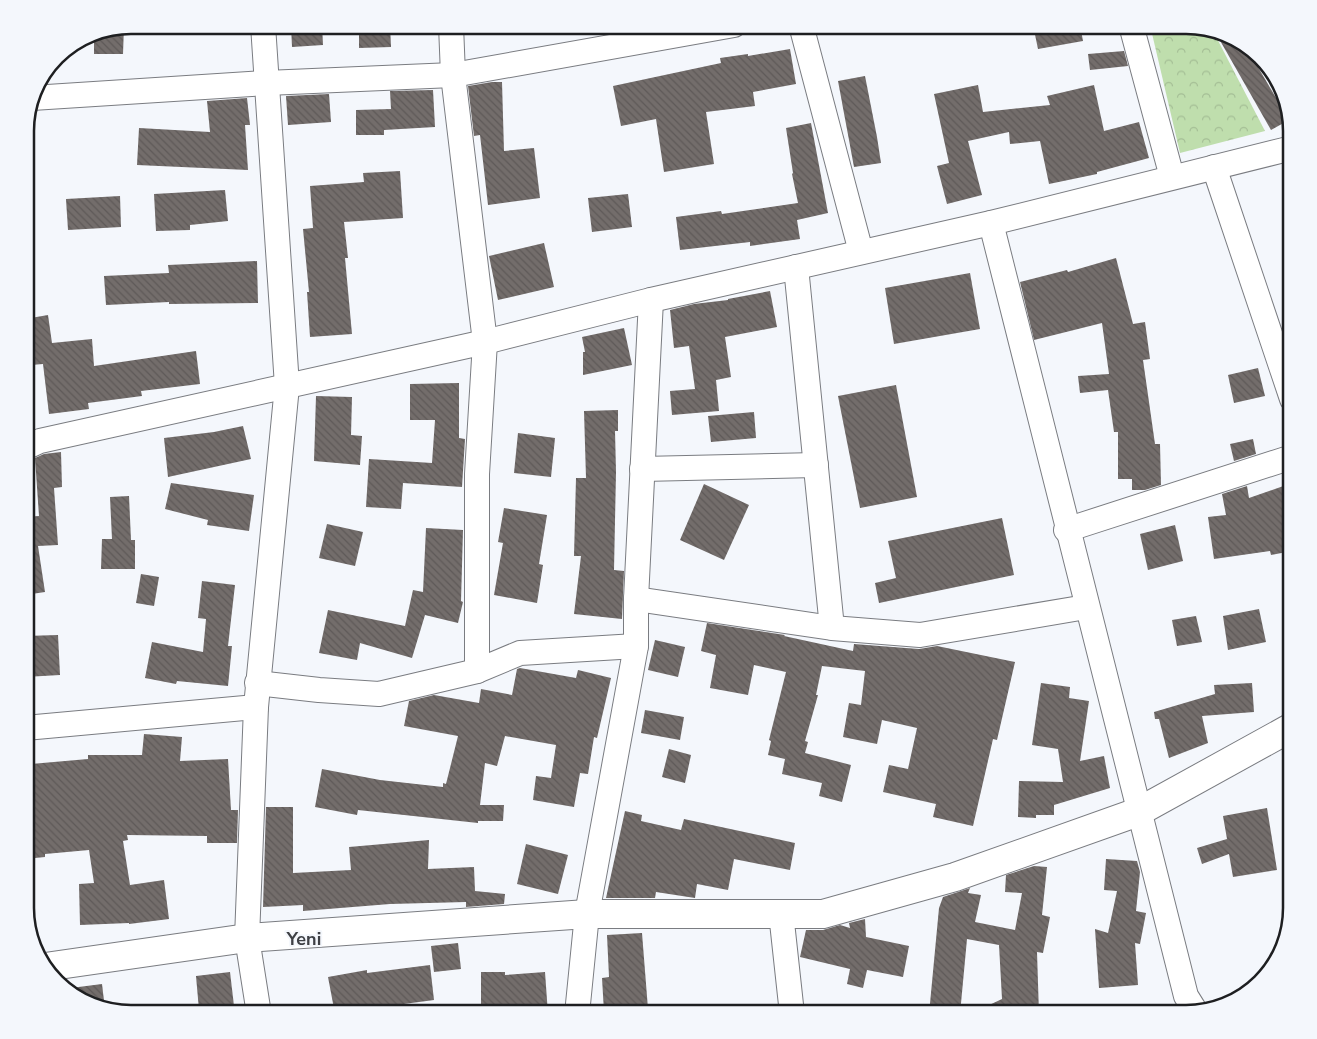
<svg xmlns="http://www.w3.org/2000/svg" width="1317" height="1039" viewBox="0 0 1317 1039" font-family="'Nunito Sans',sans-serif">
	<style>
		.forest { fill: url(#forest-crowns) }
		.building { fill: url(#building-back-hatch) }
		.lines { fill: none; stroke-linecap: round; stroke-linejoin: round }
		.street-casing { stroke: #7a7c81; stroke-width: 26 }
		.secondary-casing { stroke: #7a7c81; stroke-width: 30 }
		.street { stroke: #fff; stroke-width: 24 }
		.secondary { stroke: #fff; stroke-width: 28 }
		.labels { text-anchor: middle; dominant-baseline: central; stroke-width: 4; stroke-linejoin: round; paint-order: stroke }
		.district-label { font-size: 18px; font-weight: bold; fill: #3e4045; stroke: #f4f7fc }
		.rim { fill: none; stroke: #1e1f21; stroke-width: 2.5 }
	</style>
	<defs>
		<pattern id="forest-crowns" width="20" height="18" patternUnits="userSpaceOnUse" patternTransform="scale(1.25)"><rect width="20" height="18" fill="#bfdead"/><path d="M2 6a3 3 0 1 1 6 0M12 15a3 3 0 1 1 6 0" fill="none" stroke="#a4be95"/></pattern>
		<pattern id="building-back-hatch" width="6" height="6" patternUnits="userSpaceOnUse" patternTransform="scale(1.25)"><rect width="6" height="6" fill="#736d6b"/><path d="M-1 5l2 2M0 0l6 6M5-1l2 2" fill="none" stroke="#5e5958"/></pattern>
	</defs>
	<rect width="100%" height="100%" fill="#f4f7fc"/>
	<path class="forest" d="M1150 25H1186L1212 29 1265 131 1180 153Z"/>
	<g class="building">
		<path d="M291 25H322L323 45 292 47Z"/>
		<path d="M359 25H390L391 47 359 48Z"/>
		<path d="M1033 25H1080L1083 41 1038 49Z"/>
		<path d="M124 26 123 54H94V32Z"/>
		<path d="M1214 30 1220 31 1245 45 1289 120 1271 130Z"/>
		<path d="M790 49 796 84 753 92 755 106 706 112 714 164 664 172 656 119 621 126 613 86 721 63 720 58 748 54V56Z"/>
		<path d="M1124 51 1128 66 1090 70 1088 54Z"/>
		<path d="M865 76 877 137 881 163 854 167 838 81Z"/>
		<path d="M492 82H502L504 151 534 148 540 198 488 205 480 135 474 136 468 86Z"/>
		<path d="M978 85 983 112 1050 105 1047 96 1094 85 1104 131 1139 122 1149 158 1097 172V174L1049 184 1040 141 1010 144 1009 132 968 141 982 195 947 204 937 166 949 163 934 94Z"/>
		<path d="M433 90 435 127 384 130V135H356V110L391 109 390 91Z"/>
		<path d="M329 94 331 122 288 125 286 96Z"/>
		<path d="M247 98 250 125H245L248 170 137 165 139 128 210 132 207 101Z"/>
		<path d="M811 123 828 213 797 220 800 239 750 246V242L680 250 676 217 721 211 722 214 798 203 792 174 793 173 786 128Z"/>
		<path d="M400 171 403 218 344 222 348 258H345L352 334 310 337 307 292H309L303 229 313 228 310 186 364 182 363 173Z"/>
		<path d="M225 190 228 221 190 225V230L156 231 154 194Z"/>
		<path d="M628 194 632 227 592 232 588 198Z"/>
		<path d="M120 196 121 227 68 230 66 199Z"/>
		<path d="M544 243 554 287 498 300 489 256Z"/>
		<path d="M1116 258 1133 324 1145 322 1150 359 1143 360 1155 444H1160L1161 485 1145 490H1132V479H1118V432H1114L1108 390 1080 393 1078 376 1109 374 1102 323 1034 340 1020 282 1067 270 1068 272Z"/>
		<path d="M257 261 258 303 169 304V302L106 305 104 276 169 273 168 265Z"/>
		<path d="M970 273 980 329 894 344 885 288Z"/>
		<path d="M770 291 777 327 725 337 731 377 716 380 719 411 672 415 670 391 695 389 689 346 674 348 670 310 694 304 728 300V299Z"/>
		<path d="M48 315 52 343 92 339 94 366 196 351 200 384 141 391 142 396 88 403 89 409 49 414 43 364 31 365 25 327V319Z"/>
		<path d="M624 328 632 365 583 375V352H585L582 337Z"/>
		<path d="M1258 368 1265 396 1234 403 1228 375Z"/>
		<path d="M459 383V438L465 439 462 487 403 483 401 509 366 507 369 459 432 463 435 420H410V384Z"/>
		<path d="M896 385 917 497 860 508 838 396Z"/>
		<path d="M316 396 352 397 351 435 362 436 360 465 314 461Z"/>
		<path d="M618 410V431H615L616 472 614 570 624 571 622 619 574 614 581 556H574L576 478H586L584 411Z"/>
		<path d="M754 412 756 438 711 442 708 416Z"/>
		<path d="M243 426 251 459 168 477 164 438 214 432Z"/>
		<path d="M518 433 555 438 551 477 514 473Z"/>
		<path d="M1253 439 1256 454 1234 461 1230 444Z"/>
		<path d="M61 452 62 487 54 488 58 545 38 546 45 592 25 595V517L39 516 35 458 44 454Z"/>
		<path d="M171 483 254 495 249 531 207 525 208 520 165 509Z"/>
		<path d="M1292 483V551L1271 555 1270 551 1214 559 1208 517 1226 515 1222 494 1247 486 1249 498Z"/>
		<path d="M704 484 749 505 724 560 680 540Z"/>
		<path d="M129 496 131 540H135V569H101L102 539H112L110 497Z"/>
		<path d="M504 508 547 515 539 564 543 565 537 603 494 595 503 543 498 542Z"/>
		<path d="M1002 518 1014 575 879 603 875 583 896 578 888 541Z"/>
		<path d="M327 524 363 532 355 566 319 558Z"/>
		<path d="M1175 525 1183 561 1148 570 1140 534Z"/>
		<path d="M426 528 463 530 461 601 463 602 458 623 425 615 412 658 360 643 357 660 319 653 328 610 405 626 413 590 423 592Z"/>
		<path d="M141 574 159 577 154 606 136 603Z"/>
		<path d="M202 581 235 585 228 646H232L228 686 177 681 176 684 145 678 152 642 203 652 206 619 198 618Z"/>
		<path d="M1259 609 1266 642 1228 650 1223 616Z"/>
		<path d="M1196 616 1202 642 1177 646 1172 620Z"/>
		<path d="M707 623 785 635 784 636 853 651 854 644 919 649 937 646 1015 662 997 740 993 739 973 826 933 817 936 804 883 792 889 765 908 769 917 728 882 720 877 744 843 737 849 703 861 705 865 671 822 666 816 695H818L805 741 808 742 805 753 851 765 842 802 819 796 822 783 782 774 785 759 768 755 771 741 769 740 786 672 754 665 748 695 710 688 716 655 701 651Z"/>
		<path d="M58 635 60 675 25 677V636Z"/>
		<path d="M655 640 685 647 678 677 648 670Z"/>
		<path d="M520 668 576 678 578 670 611 678 597 738 594 737 588 774 580 773 574 807 533 800 536 776 551 778 556 745 505 736 497 766 485 763 480 805H504L503 821H478V823L358 810 357 815 315 807 322 769 380 780 443 787V783L446 784 458 736 404 726 409 701 434 695 479 703 481 689 512 695 517 669Z"/>
		<path d="M1041 683 1070 687 1069 698 1089 701 1080 761 1104 756 1110 788 1054 805V815H1036V818L1018 817 1019 781 1063 782 1058 749 1032 745Z"/>
		<path d="M1252 683 1254 712 1202 716 1208 743 1169 758 1159 719H1155L1154 712 1215 694 1214 685Z"/>
		<path d="M645 710 684 717 680 740 641 733Z"/>
		<path d="M144 734 182 737 180 761 228 759 231 810H238L237 843H207V836L127 835 128 840 123 841 130 885 164 880 169 919 129 924V923L80 925 79 884 94 883 89 850 45 854V857L25 859V820L35 819 31 764 88 759V755H142Z"/>
		<path d="M669 749 691 755 685 783 662 777Z"/>
		<path d="M266 807H293V873L351 870 349 847 429 840 428 869 474 867 475 891 505 894 504 904 466 907V902L390 904 303 911V905L263 907Z"/>
		<path d="M1267 808 1277 870 1233 877 1229 854 1202 864 1197 848 1227 839 1223 816Z"/>
		<path d="M625 811 642 815 641 821 681 830 684 819 795 843 790 870 734 859 728 890 697 884 695 898 656 892 655 898H606Z"/>
		<path d="M526 844 568 855 558 894 517 884Z"/>
		<path d="M1106 859 1137 861 1140 872 1136 911 1146 913 1140 944 1135 943 1138 985 1099 988 1095 929 1108 933 1117 891 1104 890Z"/>
		<path d="M1034 866 1047 867 1042 915 1050 917 1043 953 1037 952 1039 1014H970L1002 999 999 945 967 939 960 1014H929L939 908 943 897 970 888 968 893 981 895 975 922 1015 930 1022 893 1005 892 1006 875Z"/>
		<path d="M865 919 866 937 909 946 903 977 867 970 863 988 847 984 850 969 800 957 806 930H823L840 925 850 928 849 923Z"/>
		<path d="M642 933 648 1009 604 1012 602 978 609 977 607 935Z"/>
		<path d="M458 943 461 969 434 972 431 946Z"/>
		<path d="M430 965 434 1000 374 1008 375 1014H335L328 977 367 970V973Z"/>
		<path d="M230 972 234 1006 199 1010 196 976Z"/>
		<path d="M481 972H505V975L545 972 548 1014H520V1005H481Z"/>
		<path d="M102 984 105 1009 91 1006 63 989Z"/>
	</g>
	<g class="lines">
		<defs>
			<g id="street">
				<path d="M451 25 453 75 485 342 477 474V671"/>
				<path d="M801 25 861 252"/>
				<path d="M1131 25 1172 177"/>
				<path d="M32 98 266 83 453 75 734 25"/>
				<path d="M1214 167 1292 399"/>
				<path d="M991 223C1055 481 1119 739 1186 996L1196 1012"/>
				<path d="M796 267 832 628"/>
				<path d="M25 448 40 441 485 342 651 300 991 223 1292 148"/>
				<path d="M642 469 816 465"/>
				<path d="M1066 530 1292 457"/>
				<path d="M636 599 832 628 920 635 1086 607"/>
				<path d="M257 683 319 690 379 694 477 671 520 653 636 646"/>
				<path d="M25 728 256 707"/>
				<path d="M781 913 792 1014"/>
				<path d="M259 1014 247 938 256 707 287 386 263 25"/>
				<path d="M577 1014 587 914 636 646V599L651 300"/>
			</g>
			<path id="secondary" d="M45 967 247 938 587 914H823L955 877 1138 812 1292 727"/>
		</defs>
		<use href="#street" class="street-casing"/>
		<use href="#secondary" class="secondary-casing"/>
		<use href="#street" class="street"/>
		<use href="#secondary" class="secondary"/>
	</g>
	<g class="labels">
		<g class="district-label">
			<text x="304" y="939">Yeni</text>
		</g>
	</g>
	<path d="M0 0H1317V1039H0ZM131 34H1186A97 97 0 0 1 1283 131V908A97 97 0 0 1 1186 1005H131A97 97 0 0 1 34 908V131A97 97 0 0 1 131 34Z" fill="#f4f7fc" fill-rule="evenodd"/>
	<path class="rim" d="M131 34H1186A97 97 0 0 1 1283 131V908A97 97 0 0 1 1186 1005H131A97 97 0 0 1 34 908V131A97 97 0 0 1 131 34Z"/>
</svg>
